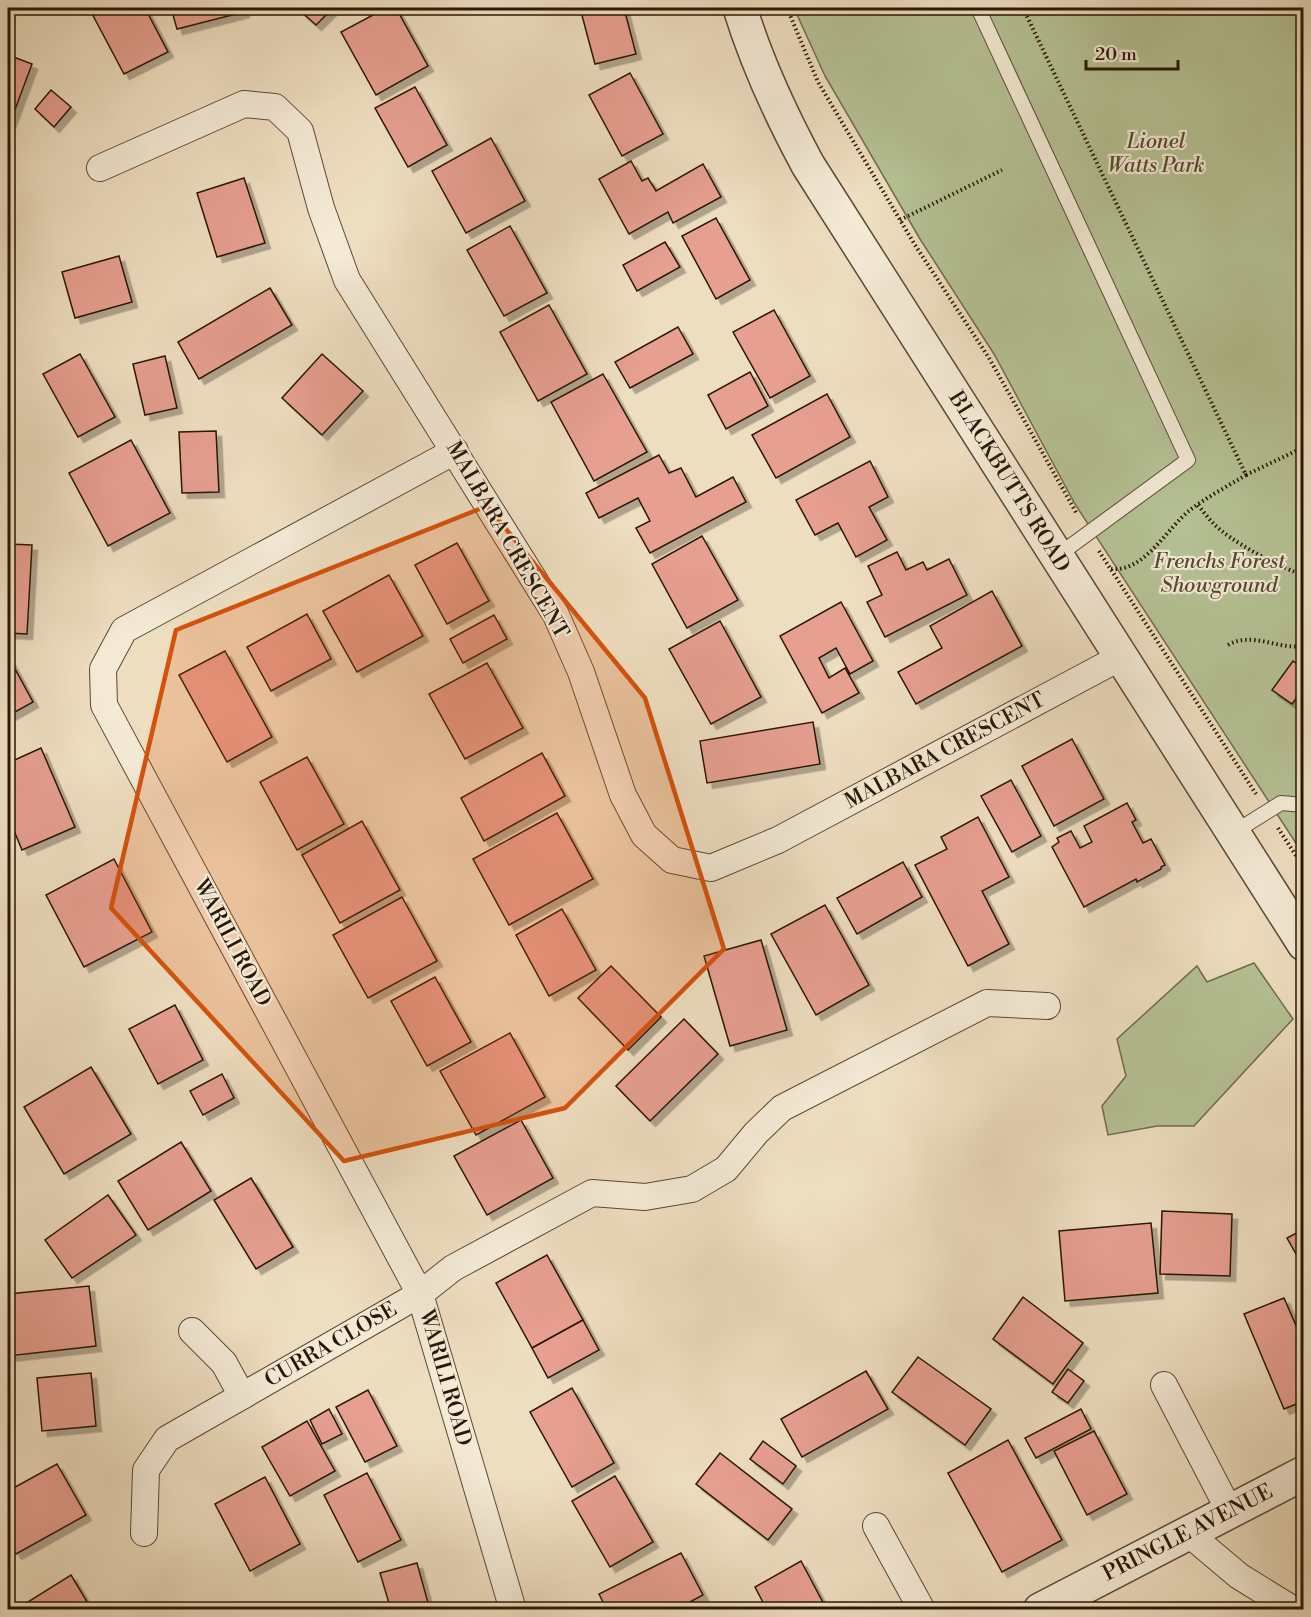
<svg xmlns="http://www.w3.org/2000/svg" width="1311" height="1617" viewBox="0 0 1311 1617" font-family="'Libre Bodoni',serif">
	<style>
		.green { fill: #b5c295; stroke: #6f6c4d; stroke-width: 1.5 }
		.building { fill: #e79f90; stroke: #291705; stroke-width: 1.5; filter: url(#shadow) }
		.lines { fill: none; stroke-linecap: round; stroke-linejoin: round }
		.service-casing { stroke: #5a4934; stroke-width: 16 }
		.minor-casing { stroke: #5a4934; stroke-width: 28 }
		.tertiary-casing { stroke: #5a4934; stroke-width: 36 }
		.path { stroke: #291705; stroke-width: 4; stroke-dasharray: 1.5 3; stroke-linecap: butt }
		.service { stroke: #f4ead6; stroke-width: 14 }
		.minor { stroke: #f4ead6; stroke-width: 26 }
		.tertiary { stroke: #f4ead6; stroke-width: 33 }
		.marked { fill: #d5520b; fill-opacity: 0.2; stroke: #d5520b; stroke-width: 4.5; stroke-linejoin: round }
		.labels { text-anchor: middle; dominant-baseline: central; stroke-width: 4.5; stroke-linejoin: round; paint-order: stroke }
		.park-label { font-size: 21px; font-style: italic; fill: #534a30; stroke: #f4ead6 }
		.street-label { font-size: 21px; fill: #291705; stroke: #f4ead6 }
	</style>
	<defs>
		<filter id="shadow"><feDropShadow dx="5.5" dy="5.5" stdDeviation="0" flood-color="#0004"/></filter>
	</defs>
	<rect width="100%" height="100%" fill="#eedec0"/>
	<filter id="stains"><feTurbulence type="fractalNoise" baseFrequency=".00333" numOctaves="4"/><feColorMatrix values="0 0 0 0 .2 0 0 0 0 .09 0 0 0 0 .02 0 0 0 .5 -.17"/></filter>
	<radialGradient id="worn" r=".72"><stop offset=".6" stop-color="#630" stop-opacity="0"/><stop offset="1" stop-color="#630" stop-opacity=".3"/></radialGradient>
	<g class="green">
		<path d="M794 8H1303V854L1075 504 994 354 920 239 825 76Z"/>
		<path d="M1254 963 1293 1019 1194 1126H1157L1108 1135 1102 1106 1126 1076 1117 1039 1197 966 1207 982Z"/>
	</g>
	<g class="building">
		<path d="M89 8H145L168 52 124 74Z"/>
		<path d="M171 8H243L244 12 177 29Z"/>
		<path d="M297 8H333L316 25Z"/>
		<path d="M386 8H396L428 66 376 95 341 32Z"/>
		<path d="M580 8H624L636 54 595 64Z"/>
		<path d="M8 55 32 64 10 123 8 122Z"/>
		<path d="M630 73 663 134 622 156 589 95Z"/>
		<path d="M415 87 447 145 408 167 375 108Z"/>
		<path d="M51 90 71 107 54 127 35 109Z"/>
		<path d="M491 138 525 201 466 233 432 171Z"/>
		<path d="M631 161 642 181 648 178 656 191 703 164 721 197 673 223 668 212 629 234 599 179Z"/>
		<path d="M244 178 265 243 217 257 197 193Z"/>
		<path d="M716 218 750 280 716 299 682 236Z"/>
		<path d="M510 226 547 293 504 316 467 250Z"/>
		<path d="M665 242 680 267 637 291 623 265Z"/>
		<path d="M119 256 132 302 75 318 62 272Z"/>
		<path d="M270 288 292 325 199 379 178 342Z"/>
		<path d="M549 305 587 374 538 401 500 332Z"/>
		<path d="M774 310 810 376 770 398 733 332Z"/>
		<path d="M678 327 693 354 630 388 615 362Z"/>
		<path d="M80 354 115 417 78 437 43 374Z"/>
		<path d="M322 354 363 391 322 435 282 398Z"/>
		<path d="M165 356 177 408 145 415 133 364Z"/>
		<path d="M750 372 768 406 726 429 708 395Z"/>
		<path d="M603 374 647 452 594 481 551 402Z"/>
		<path d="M827 394 850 437 776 478 752 435Z"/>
		<path d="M216 431 219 492 182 493 179 432Z"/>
		<path d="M131 440 170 513 108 546 69 473Z"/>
		<path d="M659 455 669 473 681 468 696 497 733 477 746 502 650 553 636 528 650 521 638 498 599 518 586 493Z"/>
		<path d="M870 461 888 497 869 507 887 540 856 557 838 523 815 535 796 500Z"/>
		<path d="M702 536 738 600 687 628 652 564Z"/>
		<path d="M457 543 489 601 447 624 415 565Z"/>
		<path d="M8 544 32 545 27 634 8 633Z"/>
		<path d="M897 552 906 570 923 562 927 570 949 559 967 595 885 637 867 602 882 595 868 566Z"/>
		<path d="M389 575 423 636 357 672 323 611Z"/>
		<path d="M992 591 1022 646 916 704 898 672 942 648 930 626Z"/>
		<path d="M841 602 873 661 850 674 836 648 819 658 829 678 845 668 859 693 822 713 780 636Z"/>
		<path d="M307 614 331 659 271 691 247 647Z"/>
		<path d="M494 615 507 639 463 663 450 639Z"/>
		<path d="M720 621 761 697 711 724 669 649Z"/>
		<path d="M225 651 272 737 227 762 179 675Z"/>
		<path d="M8 656 33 702 8 716Z"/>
		<path d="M1293 661 1304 669V688L1292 704 1272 690Z"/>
		<path d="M487 663 523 728 465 759 429 694Z"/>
		<path d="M813 722 820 764 707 783 700 741Z"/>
		<path d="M1072 739 1104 799 1054 826 1022 766Z"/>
		<path d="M41 748 75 827 22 850 8 816V763Z"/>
		<path d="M542 753 565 796 484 841 461 798Z"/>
		<path d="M307 757 344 824 297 850 260 782Z"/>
		<path d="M1011 780 1041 836 1012 852 981 796Z"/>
		<path d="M1127 803 1136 820 1132 822 1143 843 1151 839 1165 865 1161 867V869L1137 882 1136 879 1084 907 1052 847 1059 842 1057 838 1071 831 1080 848 1092 842 1084 826Z"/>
		<path d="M557 813 593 879 509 925 473 859Z"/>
		<path d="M978 817 1009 877 982 891 1009 944 968 966 915 865 947 849 941 837Z"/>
		<path d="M362 821 400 890 340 923 302 855Z"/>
		<path d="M114 859 152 932 84 967 46 895Z"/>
		<path d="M903 862 922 897 857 934 837 898Z"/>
		<path d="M402 897 437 961 368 998 333 935Z"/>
		<path d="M825 905 869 985 816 1015 771 934Z"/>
		<path d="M562 909 596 970 549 996 516 935Z"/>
		<path d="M761 940 787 1030 730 1046 704 956Z"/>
		<path d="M611 966 661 1017 628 1050 578 998Z"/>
		<path d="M435 977 471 1042 427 1066 391 1001Z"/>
		<path d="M175 1005 203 1060 158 1084 129 1029Z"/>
		<path d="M684 1019 718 1054 650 1121 616 1086Z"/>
		<path d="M510 1033 545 1097 476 1135 440 1071Z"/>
		<path d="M91 1067 131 1134 64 1174 24 1107Z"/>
		<path d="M222 1074 234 1098 203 1115 190 1091Z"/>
		<path d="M521 1120 553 1178 487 1215 454 1156Z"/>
		<path d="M181 1142 211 1191 148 1230 118 1181Z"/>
		<path d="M251 1178 293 1247 256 1269 214 1200Z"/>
		<path d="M108 1195 136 1235 72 1278 45 1240Z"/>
		<path d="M1162 1211 1232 1214 1230 1276 1160 1274Z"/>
		<path d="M1151 1223 1158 1293 1065 1301 1059 1231Z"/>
		<path d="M1304 1229V1268L1287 1238Z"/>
		<path d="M547 1255 583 1320 532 1348 496 1283Z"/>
		<path d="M89 1286 96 1346 8 1356V1294Z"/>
		<path d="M1023 1297 1083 1343 1053 1384 993 1339Z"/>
		<path d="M1284 1298 1304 1344V1401L1284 1409 1244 1314Z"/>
		<path d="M583 1320 599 1350 548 1378 532 1348Z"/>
		<path d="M918 1357 991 1409 965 1445 892 1392Z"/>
		<path d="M1068 1369 1084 1381 1068 1403 1052 1392Z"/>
		<path d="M866 1371 888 1409 802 1457 781 1419Z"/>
		<path d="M91 1373 96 1426 42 1431 37 1378Z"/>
		<path d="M572 1388 614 1463 572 1487 530 1412Z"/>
		<path d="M368 1390 397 1446 365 1462 336 1407Z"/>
		<path d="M329 1409 342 1434 322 1444 310 1420Z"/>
		<path d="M1081 1409 1091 1429 1036 1458 1025 1438Z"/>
		<path d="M307 1421 335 1471 290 1496 262 1447Z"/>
		<path d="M1094 1431 1127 1494 1087 1515 1054 1451Z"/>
		<path d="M1008 1440 1062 1540 1002 1572 948 1473Z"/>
		<path d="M763 1441 796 1466 783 1484 750 1459Z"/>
		<path d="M720 1453 792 1509 768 1540 696 1484Z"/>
		<path d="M57 1464 86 1515 16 1554 8 1540V1491Z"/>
		<path d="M367 1473 401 1540 358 1562 324 1495Z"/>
		<path d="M615 1476 653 1542 610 1567 572 1501Z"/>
		<path d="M265 1477 300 1544 250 1571 215 1504Z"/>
		<path d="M681 1553 703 1595 675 1610H607L599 1594Z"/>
		<path d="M801 1561 827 1610H767L755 1587Z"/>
		<path d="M417 1563 430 1610H391L380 1573Z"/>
		<path d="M71 1575 92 1610H15Z"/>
	</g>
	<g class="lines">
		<defs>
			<g id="service">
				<path d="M978 8 1188 460 1057 556"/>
				<path d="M1233 833 1281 803 1304 805"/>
			</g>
			<g id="minor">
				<path d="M100 168 244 104 275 107 300 131 321 208 347 280 556 615 581 672 623 795 644 835 672 860 711 868 778 840 1121 657"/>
				<path d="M455 451 124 630 103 669 104 705 420 1294 513 1610"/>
				<path d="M192 1331 224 1363 242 1396"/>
				<path d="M1164 1385 1230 1512"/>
				<path d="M876 1526 922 1610"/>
				<path d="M144 1533 146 1470 167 1439 420 1294 453 1268 592 1193 645 1197 692 1189 726 1169 756 1133 782 1108 987 1003 1047 1006"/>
				<path d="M1188 1533 1239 1576 1294 1610"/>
			</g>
			<g id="tertiary">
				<path d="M740 8C757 64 780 113 808 165L1304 944"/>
				<path d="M1040 1610 1304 1473"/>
			</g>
		</defs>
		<use href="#service" class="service-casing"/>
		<use href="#minor" class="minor-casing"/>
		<use href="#tertiary" class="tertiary-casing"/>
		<g class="path">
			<path d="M787 8 818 82 915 245 989 358 1077 514"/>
			<path d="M1023 8 1246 475C1228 486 1207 497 1190 510 1166 529 1145 572 1111 569"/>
			<path d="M900 220 1002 170"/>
			<path d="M1246 475 1304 447"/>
			<path d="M1198 505C1203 511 1208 518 1213 523 1228 540 1282 569 1304 575"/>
			<path d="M1300 537 1304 545"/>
			<path d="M1099 551 1256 794"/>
			<path d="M1304 591 1301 604 1304 615"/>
			<path d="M1228 645C1252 631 1278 650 1304 646"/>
			<path d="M1278 828 1304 868"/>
		</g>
		<use href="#service" class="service"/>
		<use href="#minor" class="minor"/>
		<use href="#tertiary" class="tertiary"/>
	</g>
	<path class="marked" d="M487 506 645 698 724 949 565 1108 344 1161 111 908 176 630Z"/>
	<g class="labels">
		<g class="park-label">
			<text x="1156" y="142">Lionel<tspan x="1156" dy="24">Watts Park</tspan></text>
			<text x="1219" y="562">Frenchs Forest<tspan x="1219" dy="24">Showground</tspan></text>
		</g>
		<g class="street-label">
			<text transform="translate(1009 482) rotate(58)">BLACKBUTTS ROAD</text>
			<text transform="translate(507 540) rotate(60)">MALBARA CRESCENT</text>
			<text transform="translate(945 751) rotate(-28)">MALBARA CRESCENT</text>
			<text transform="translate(232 943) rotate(62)">WARILI ROAD</text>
			<text transform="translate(331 1345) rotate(-30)">CURRA CLOSE</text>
			<text transform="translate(445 1378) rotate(74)">WARILI ROAD</text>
			<text transform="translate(1188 1533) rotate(-27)">PRINGLE AVENUE</text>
		</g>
	</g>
	<rect width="1311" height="1617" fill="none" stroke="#eedec0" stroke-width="30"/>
	<rect x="9" y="9" width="1293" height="1599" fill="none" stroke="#291705" stroke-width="3"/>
	<rect x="15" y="15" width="1281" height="1587" fill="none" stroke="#291705" stroke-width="1.5"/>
	<path d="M1086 60v9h92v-9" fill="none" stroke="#291705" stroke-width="3"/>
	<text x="1095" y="60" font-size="18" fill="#291705" stroke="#f4ead6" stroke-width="4.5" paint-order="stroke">20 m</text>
	<rect width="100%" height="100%" filter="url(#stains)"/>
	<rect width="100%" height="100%" fill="url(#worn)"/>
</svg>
